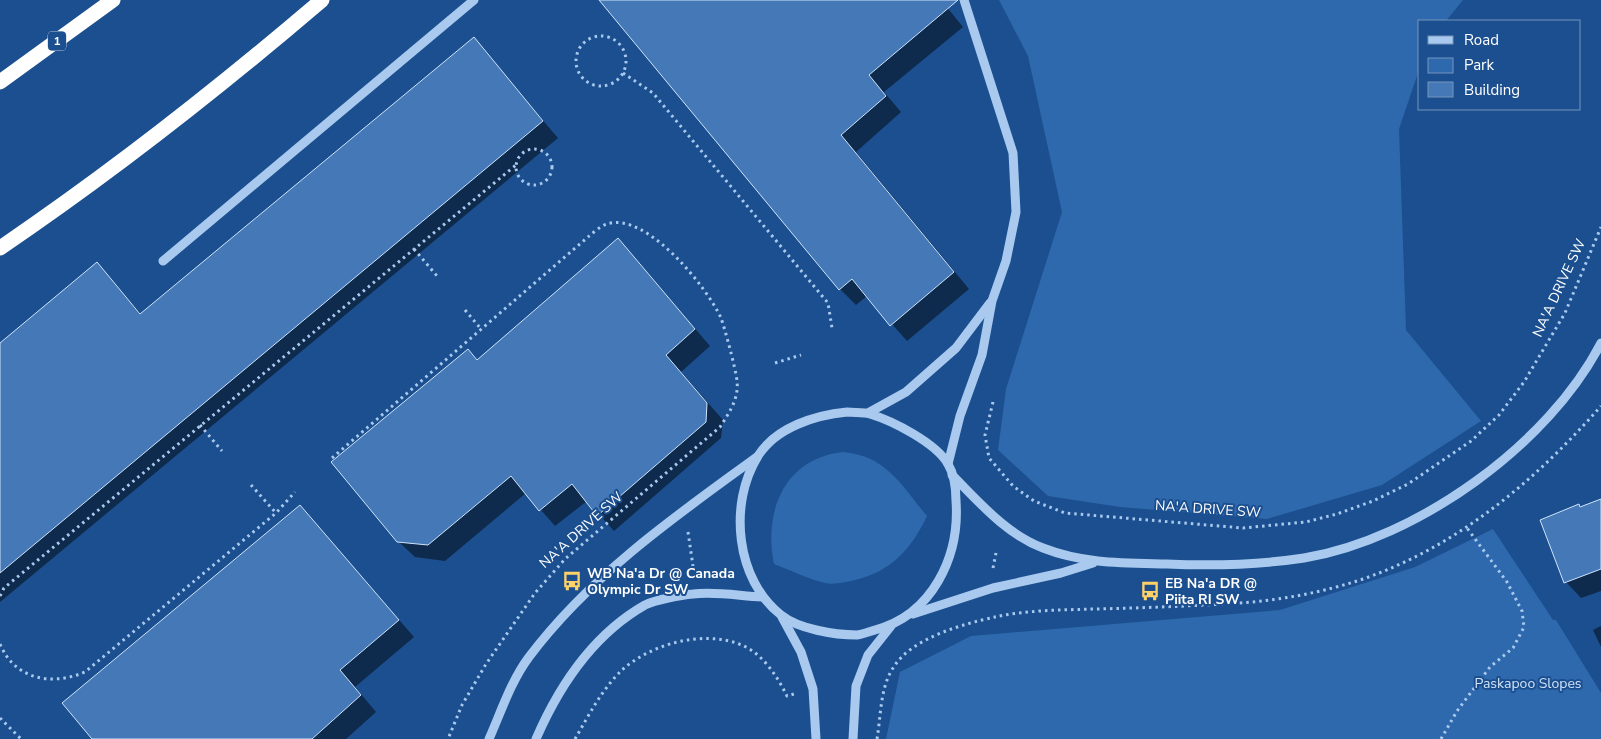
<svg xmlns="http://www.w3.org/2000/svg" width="1601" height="739" viewBox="0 0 1601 739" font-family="'Nunito Sans',sans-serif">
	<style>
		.green { fill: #2e69ad }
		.shadow { fill: #0007 }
		.building { fill: #4478b7; stroke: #cfe3fa }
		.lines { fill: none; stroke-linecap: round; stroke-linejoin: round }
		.path { stroke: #a9c9ee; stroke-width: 3; stroke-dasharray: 2.5 4; stroke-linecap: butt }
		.minor { stroke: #a9c9ee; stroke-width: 9 }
		.highway { stroke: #fff; stroke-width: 15 }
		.labels { text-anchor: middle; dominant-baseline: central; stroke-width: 4; stroke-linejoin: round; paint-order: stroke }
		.shield { fill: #1b4f8f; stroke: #bbcadd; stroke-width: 1 }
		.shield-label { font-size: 12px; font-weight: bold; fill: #fff }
		.street-label { font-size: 14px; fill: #fff; stroke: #1b4f8f }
		.poi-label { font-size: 14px; font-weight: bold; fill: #fff; stroke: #1b4f8f; text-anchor: start }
		.park-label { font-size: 14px; fill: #cfe3fa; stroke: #1b4f8f }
	</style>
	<rect width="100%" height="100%" fill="#1b4f8f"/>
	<g class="green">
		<path d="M999 0H1463L1446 21H1420V67L1399 129 1406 330 1481 421 1382 485 1267 519 1120 507 1048 496 998 450 1006 389 1062 212 1028 56Z"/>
		<path d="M843 452C887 456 901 485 927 516 912 548 891 572 855 580 846 582 834 585 825 583 808 579 790 570 774 564 763 511 785 458 843 452Z"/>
		<path d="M1493 529 1553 620H1556L1601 693V739H886L900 672 971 636 1280 610 1415 567Z"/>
	</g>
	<g class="shadow">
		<path d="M601 0H941L963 27 884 92 901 112 856 152 969 289 907 341 867 296 856 305 840 289Z"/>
		<path d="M473 39 558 138 0 602V345L97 264 142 315Z"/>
		<path d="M618 239 710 346 681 372 723 420 721 438 614 531 587 501 555 526 526 493 445 561 415 557 398 541 478 361Z"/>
		<path d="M1601 501V591L1581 598 1566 582 1579 505 1581 508Z"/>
		<path d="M300 506 414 637 355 687 376 712 346 739H93Z"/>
		<path d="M1601 626V647L1593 630Z"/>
	</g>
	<g class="building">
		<path d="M599 0H958L869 75 886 96 841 135 954 272 890 326 852 279 839 290Z"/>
		<path d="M474 37 543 121 0 573V343L97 262 140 314Z"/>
		<path d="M618 238 695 329 666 355 707 403 706 422 597 516 572 484 539 511 511 476 428 545 397 542 331 462 468 349 477 360Z"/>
		<path d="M1601 499V569L1564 583 1540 520 1579 504 1580 507Z"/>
		<path d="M300 505 399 620 340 670 361 695 312 739H92L62 703Z"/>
	</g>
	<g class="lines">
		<g class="path">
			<circle cx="601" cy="61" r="25"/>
			<path d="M623 73 653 93 828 303 832 328"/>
			<circle cx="534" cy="167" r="18"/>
			<path d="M414 249 437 276"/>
			<path d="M465 310 481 329"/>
			<path d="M775 363 801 355"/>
			<path d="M993 402 985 435 989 458 1013 486 1034 501 1065 513 1243 528 1306 522 1337 514 1373 501 1408 484 1471 441 1499 415 1524 382 1565 313 1601 227"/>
			<path d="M200 425 222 451"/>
			<path d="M332 458 588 237C593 233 600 226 607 224 646 211 707 287 721 318 725 329 736 370 737 381 739 399 729 413 720 427L565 559 535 593 486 664 462 705 448 739"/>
			<path d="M251 485 276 513"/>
			<path d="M688 532 693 566"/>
			<path d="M993 568 996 553"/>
			<path d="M0 596 4 588 516 165"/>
			<path d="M0 644C15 680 52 686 85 672L276 513 295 492"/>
			<path d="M0 718 21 739"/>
			<path d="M575 739C589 715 602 689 622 670 651 644 702 630 739 644 762 652 777 676 787 696L794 694"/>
			<path d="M877 739C881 716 880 688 893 668 911 638 963 624 995 617 1026 610 1062 610 1094 609 1143 608 1192 606 1240 603 1282 600 1324 592 1363 579 1458 546 1535 481 1601 406"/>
			<path d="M1441 739 1457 711 1490 667 1513 648 1524 627 1522 611 1507 582 1467 528"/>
		</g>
		<g class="minor">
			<path d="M163 261 474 0"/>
			<path d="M847 412C854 413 863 412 870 414 893 421 936 443 948 464 954 474 956 490 956 501 960 557 932 615 875 630 869 632 863 634 857 635 835 635 798 629 781 615 736 580 728 504 758 456 776 427 816 415 847 412Z"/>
			<path d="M868 413 906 392 956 348 990 303"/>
			<path d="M948 464 960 416 982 355 992 301 1006 261 1016 212 1013 153 964 0"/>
			<path d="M952 475C980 503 1006 534 1043 548 1084 564 1124 563 1167 564 1214 566 1258 565 1304 558 1418 539 1549 444 1601 343"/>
			<path d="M913 614 993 588 1061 573 1093 563"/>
			<path d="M782 617 801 652 813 689 816 739"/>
			<path d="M489 739C501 712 511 681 529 657 590 576 675 516 757 457"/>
			<path d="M536 739C559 686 594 634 645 605 655 600 681 595 693 594 715 591 740 596 762 597"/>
			<path d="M853 739 856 686 868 655 891 626"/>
		</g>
		<g class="highway">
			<path d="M0 82 113 0"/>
			<path d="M0 248C112 172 219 88 322 0"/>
		</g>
	</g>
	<defs>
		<symbol id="bus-bare" viewBox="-9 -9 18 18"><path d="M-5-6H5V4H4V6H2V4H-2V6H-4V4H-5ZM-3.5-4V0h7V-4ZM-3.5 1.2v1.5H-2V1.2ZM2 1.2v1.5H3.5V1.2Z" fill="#ffd166" stroke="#1b4f8f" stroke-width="2.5" paint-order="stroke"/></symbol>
	</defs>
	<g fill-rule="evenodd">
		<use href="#bus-bare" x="558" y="567" width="28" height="28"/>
		<use href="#bus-bare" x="1136" y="577" width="28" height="28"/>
	</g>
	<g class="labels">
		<rect class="shield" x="48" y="31.5" width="18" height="19" rx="4"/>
		<g class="shield-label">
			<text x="57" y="41">1</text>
		</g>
		<g class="street-label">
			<text transform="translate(1559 288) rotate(-65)">NA'A DRIVE SW</text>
			<text transform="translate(1208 509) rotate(4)">NA'A DRIVE SW</text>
			<text transform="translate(581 530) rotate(-42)">NA'A DRIVE SW</text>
		</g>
		<g class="poi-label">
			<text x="587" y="573">WB Na'a Dr @ Canada<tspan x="587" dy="16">Olympic Dr SW</tspan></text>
			<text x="1165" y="583">EB Na'a DR @<tspan x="1165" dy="16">Piita RI SW</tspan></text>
		</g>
		<g class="park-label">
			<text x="1528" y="683">Paskapoo Slopes</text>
		</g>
	</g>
	<rect x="1418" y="20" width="162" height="90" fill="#1b4f8f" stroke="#7695bc"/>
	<rect x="1428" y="36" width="25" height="8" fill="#a9c9ee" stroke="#7695bc"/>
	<text x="1464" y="45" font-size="15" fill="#ffffff">Road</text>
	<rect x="1428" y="58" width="25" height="15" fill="#2e69ad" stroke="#7695bc"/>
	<text x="1464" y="70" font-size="15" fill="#ffffff">Park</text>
	<rect x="1428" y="82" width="25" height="15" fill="#4478b7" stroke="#7695bc"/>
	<text x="1464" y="95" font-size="15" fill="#ffffff">Building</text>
</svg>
